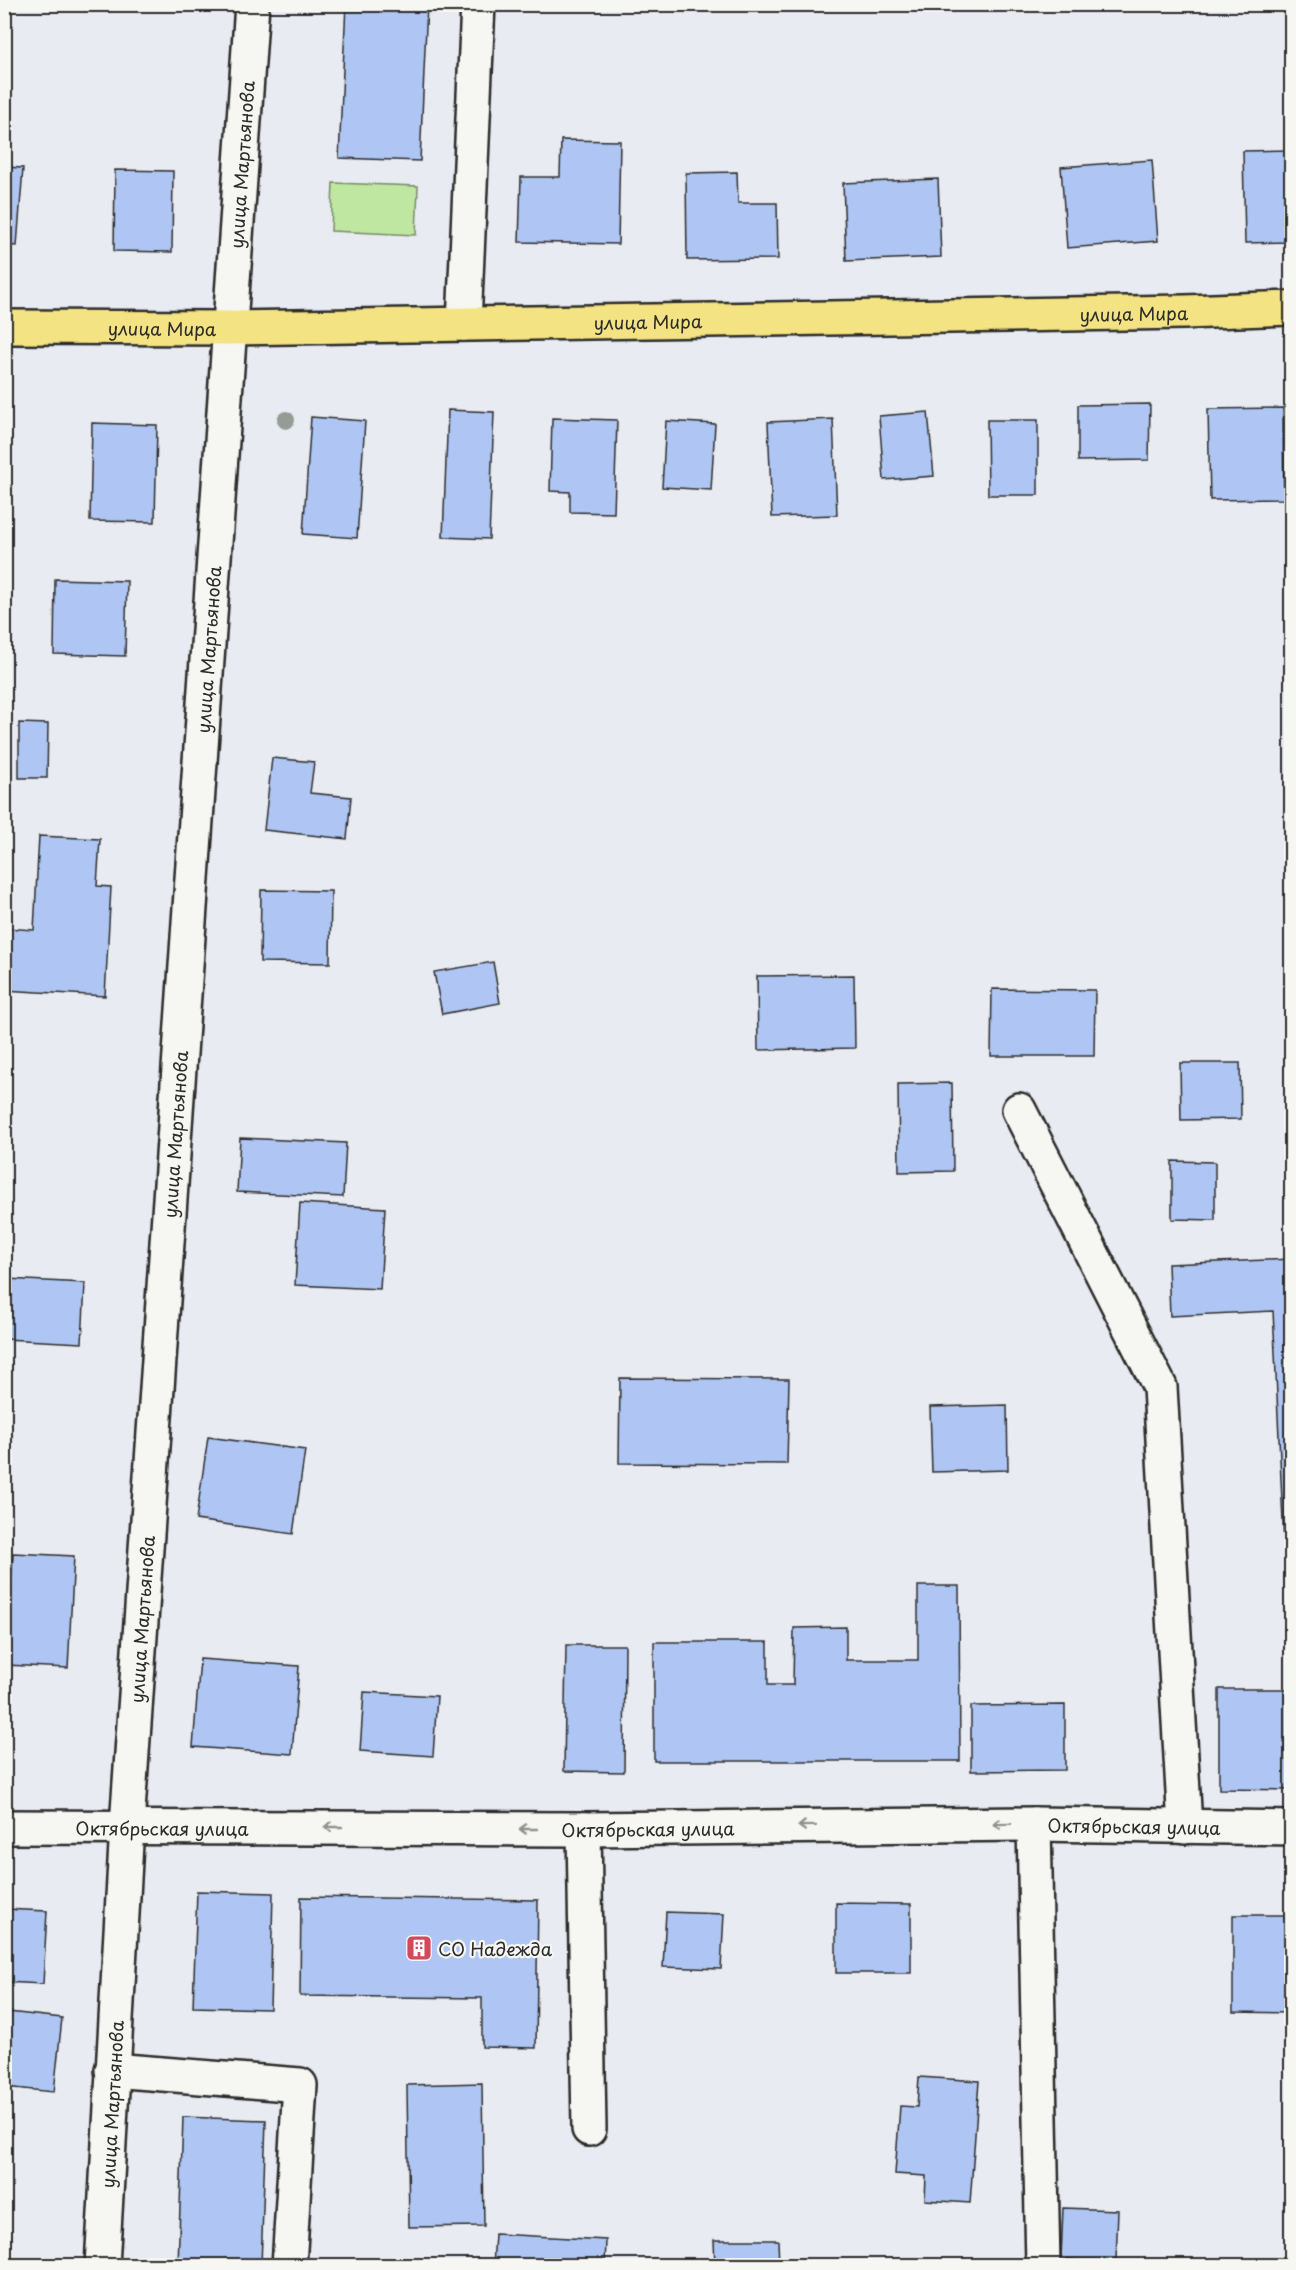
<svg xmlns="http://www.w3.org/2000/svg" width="1296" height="2270" viewBox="0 0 1296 2270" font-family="'Playpen Sans',sans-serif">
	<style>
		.green { fill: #c0e7a2; stroke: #768966; stroke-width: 1.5 }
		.building { fill: #afc6f4; stroke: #2b2b2b; stroke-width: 1.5 }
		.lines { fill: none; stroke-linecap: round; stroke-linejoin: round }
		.minor-casing { stroke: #2b2b2b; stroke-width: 38 }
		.major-casing { stroke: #2b2b2b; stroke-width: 38 }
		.minor { stroke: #f6f6f2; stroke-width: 33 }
		.major { stroke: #f4e382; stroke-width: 33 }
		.tree { fill: #949c95 }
		.oneway { stroke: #90908e }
		.labels { text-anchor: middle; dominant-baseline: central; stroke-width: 4.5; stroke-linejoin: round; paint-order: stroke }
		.street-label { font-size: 18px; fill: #2b2b2b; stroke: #f6f6f2 }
		.poi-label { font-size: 18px; fill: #2b2b2b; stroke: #f6f6f2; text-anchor: start }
	</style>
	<rect width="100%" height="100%" fill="#e8ecf2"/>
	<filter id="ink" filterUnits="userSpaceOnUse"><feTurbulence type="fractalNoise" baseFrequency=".0167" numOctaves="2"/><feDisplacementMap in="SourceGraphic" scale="12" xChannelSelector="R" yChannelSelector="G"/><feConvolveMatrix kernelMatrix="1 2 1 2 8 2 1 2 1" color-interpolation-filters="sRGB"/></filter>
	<g filter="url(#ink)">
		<path class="green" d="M333 183 418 186 416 235 331 231Z"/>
		<g class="building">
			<path d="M346 4H427L420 161 339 158Z"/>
			<path d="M561 140 620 141 618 244 519 242 521 177H560Z"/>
			<path d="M1292 150V242L1245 243 1243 151Z"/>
			<path d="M1152 160 1158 241 1067 248 1061 167Z"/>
			<path d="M4 167 23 168 17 246 4 245Z"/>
			<path d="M115 170 173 171 172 252 114 251Z"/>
			<path d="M737 172 738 203H777L778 259 687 260 686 173Z"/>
			<path d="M938 179 941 257 846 261 843 183Z"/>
			<path d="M1150 404 1149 460 1078 461V405Z"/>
			<path d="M1283 408 1284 499 1210 500 1208 409Z"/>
			<path d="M448 410 494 412 489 539 443 537Z"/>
			<path d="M928 412 934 476 884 480 879 416Z"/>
			<path d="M311 417 365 421 357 538 303 534Z"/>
			<path d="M552 418 617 420 614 513 570 512V492L550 491Z"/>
			<path d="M833 419 837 515 772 517 768 422Z"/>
			<path d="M987 420H1038V495H988Z"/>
			<path d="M666 421 715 424 711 490 662 487Z"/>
			<path d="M92 423 157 425 155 522 90 521Z"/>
			<path d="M1288 576H1292V641H1290Z"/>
			<path d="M55 579 127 581 125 656 54 654Z"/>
			<path d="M19 723 48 724 47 778H19Z"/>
			<path d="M272 758 314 762 310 793 351 797 347 839 264 830Z"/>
			<path d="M39 836 100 839 97 886 111 887 105 996 4 990 5 928 34 930Z"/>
			<path d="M261 890 331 891 330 963 260 962Z"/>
			<path d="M493 962 500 1003 442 1014 434 972Z"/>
			<path d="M854 975 855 1048 758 1050 757 976Z"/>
			<path d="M992 989 1095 990 1094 1056H991Z"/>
			<path d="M1180 1063H1240L1241 1119 1181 1120Z"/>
			<path d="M952 1083 953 1171 899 1172 898 1084Z"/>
			<path d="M240 1138 346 1143 343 1197 237 1192Z"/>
			<path d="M1172 1161 1215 1162V1220L1172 1219Z"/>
			<path d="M300 1203 385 1208 380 1289 295 1285Z"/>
			<path d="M1292 1259V1564H1285L1273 1311 1170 1316 1168 1264Z"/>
			<path d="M6 1279 85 1283 82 1343 4 1339Z"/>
			<path d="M620 1378 789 1379 787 1464 619 1463Z"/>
			<path d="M1007 1405 1008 1470 932 1472 930 1407Z"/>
			<path d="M208 1437 305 1450 293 1534 196 1520Z"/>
			<path d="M13 1553 74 1556 68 1668 6 1665Z"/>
			<path d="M918 1586H959L960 1761H654V1642H768V1685H793L794 1628 846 1627V1660H918Z"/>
			<path d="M566 1645H625L624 1772 564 1771Z"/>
			<path d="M200 1659 299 1666 292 1754 193 1747Z"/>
			<path d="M1219 1689H1292V1790L1219 1789Z"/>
			<path d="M364 1692 437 1696 433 1756 360 1751Z"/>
			<path d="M1065 1705V1770L971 1771V1706Z"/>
			<path d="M197 1891 273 1893 270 2009 193 2007Z"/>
			<path d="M301 1897 538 1900 536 2048 482 2047V1998L300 1996Z"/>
			<path d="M836 1903 911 1904V1973H836Z"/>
			<path d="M4 1909 47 1911 43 1984 4 1982Z"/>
			<path d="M666 1912 724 1914 721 1969 663 1967Z"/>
			<path d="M1233 1915H1292V2013L1233 2012Z"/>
			<path d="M8 2012 62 2018 54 2092 4 2087V2044Z"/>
			<path d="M919 2077 979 2081 970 2203 925 2200 926 2176 895 2174 900 2106 917 2107Z"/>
			<path d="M482 2083 484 2226 409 2227 407 2085Z"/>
			<path d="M183 2117 266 2120 261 2266H178Z"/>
			<path d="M1063 2208 1118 2210 1116 2261 1061 2259Z"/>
			<path d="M495 2234 606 2240 605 2266H493Z"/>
			<path d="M714 2240H778L779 2266H715Z"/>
		</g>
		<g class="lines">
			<defs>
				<g id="minor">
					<path d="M464 324 478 4"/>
					<path d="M1019 1110 1160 1387 1185 1827"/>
					<path d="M1034 1824 1043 2266"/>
					<path id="s1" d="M4 1827 584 1829 1034 1824 1292 1828"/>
					<path d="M584 1829 589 2129"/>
					<path d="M112 2070 300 2085 289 2266"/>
					<path id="s2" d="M102 2266 127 1826 252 4"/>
				</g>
				<g id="major">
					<path id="s3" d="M4 327 230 328 1185 312 1292 308"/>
				</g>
			</defs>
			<use href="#minor" class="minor-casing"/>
			<use href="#major" class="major-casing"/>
			<use href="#minor" class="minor"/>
			<use href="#major" class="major"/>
		</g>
		<circle class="tree" cx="286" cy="420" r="9"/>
		<defs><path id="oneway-shaft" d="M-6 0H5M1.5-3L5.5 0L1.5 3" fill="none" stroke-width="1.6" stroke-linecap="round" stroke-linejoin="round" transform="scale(1.5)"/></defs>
		<g class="oneway">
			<use href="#oneway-shaft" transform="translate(1002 1824) rotate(179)"/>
			<use href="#oneway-shaft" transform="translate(807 1826) rotate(179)"/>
			<use href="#oneway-shaft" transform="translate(333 1827) rotate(-180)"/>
			<use href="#oneway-shaft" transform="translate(528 1829) rotate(-180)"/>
		</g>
	</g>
	<defs>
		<symbol id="building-square" viewBox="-11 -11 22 22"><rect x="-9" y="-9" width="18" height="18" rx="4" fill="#d1495b" stroke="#f6f6f2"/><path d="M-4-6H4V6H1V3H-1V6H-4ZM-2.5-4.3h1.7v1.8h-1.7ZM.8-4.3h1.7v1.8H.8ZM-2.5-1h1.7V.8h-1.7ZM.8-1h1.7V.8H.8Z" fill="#fff"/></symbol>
	</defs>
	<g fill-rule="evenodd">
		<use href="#building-square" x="404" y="1933" width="30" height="30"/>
	</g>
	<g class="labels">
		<g class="street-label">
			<text stroke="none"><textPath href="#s2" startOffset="2106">улица Мартьянова</textPath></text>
			<text stroke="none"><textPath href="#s3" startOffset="1130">улица Мира</textPath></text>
			<text stroke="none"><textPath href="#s3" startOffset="644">улица Мира</textPath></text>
			<text stroke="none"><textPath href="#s3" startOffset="158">улица Мира</textPath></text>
			<text stroke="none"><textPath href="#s2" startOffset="1620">улица Мартьянова</textPath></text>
			<text stroke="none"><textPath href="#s2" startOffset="1134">улица Мартьянова</textPath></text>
			<text stroke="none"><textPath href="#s2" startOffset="648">улица Мартьянова</textPath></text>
			<text stroke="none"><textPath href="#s1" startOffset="1130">Октябрьская улица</textPath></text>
			<text stroke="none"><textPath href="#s1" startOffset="158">Октябрьская улица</textPath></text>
			<text stroke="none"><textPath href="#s1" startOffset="644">Октябрьская улица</textPath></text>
			<text stroke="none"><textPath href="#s2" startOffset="162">улица Мартьянова</textPath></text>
		</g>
		<g class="poi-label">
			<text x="438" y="1948">СО Надежда</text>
		</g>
	</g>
	<rect width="1296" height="2270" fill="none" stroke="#f6f6f2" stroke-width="24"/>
	<rect x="12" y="12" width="1272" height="2246" fill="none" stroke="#2b2b2b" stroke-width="2" filter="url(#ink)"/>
</svg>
